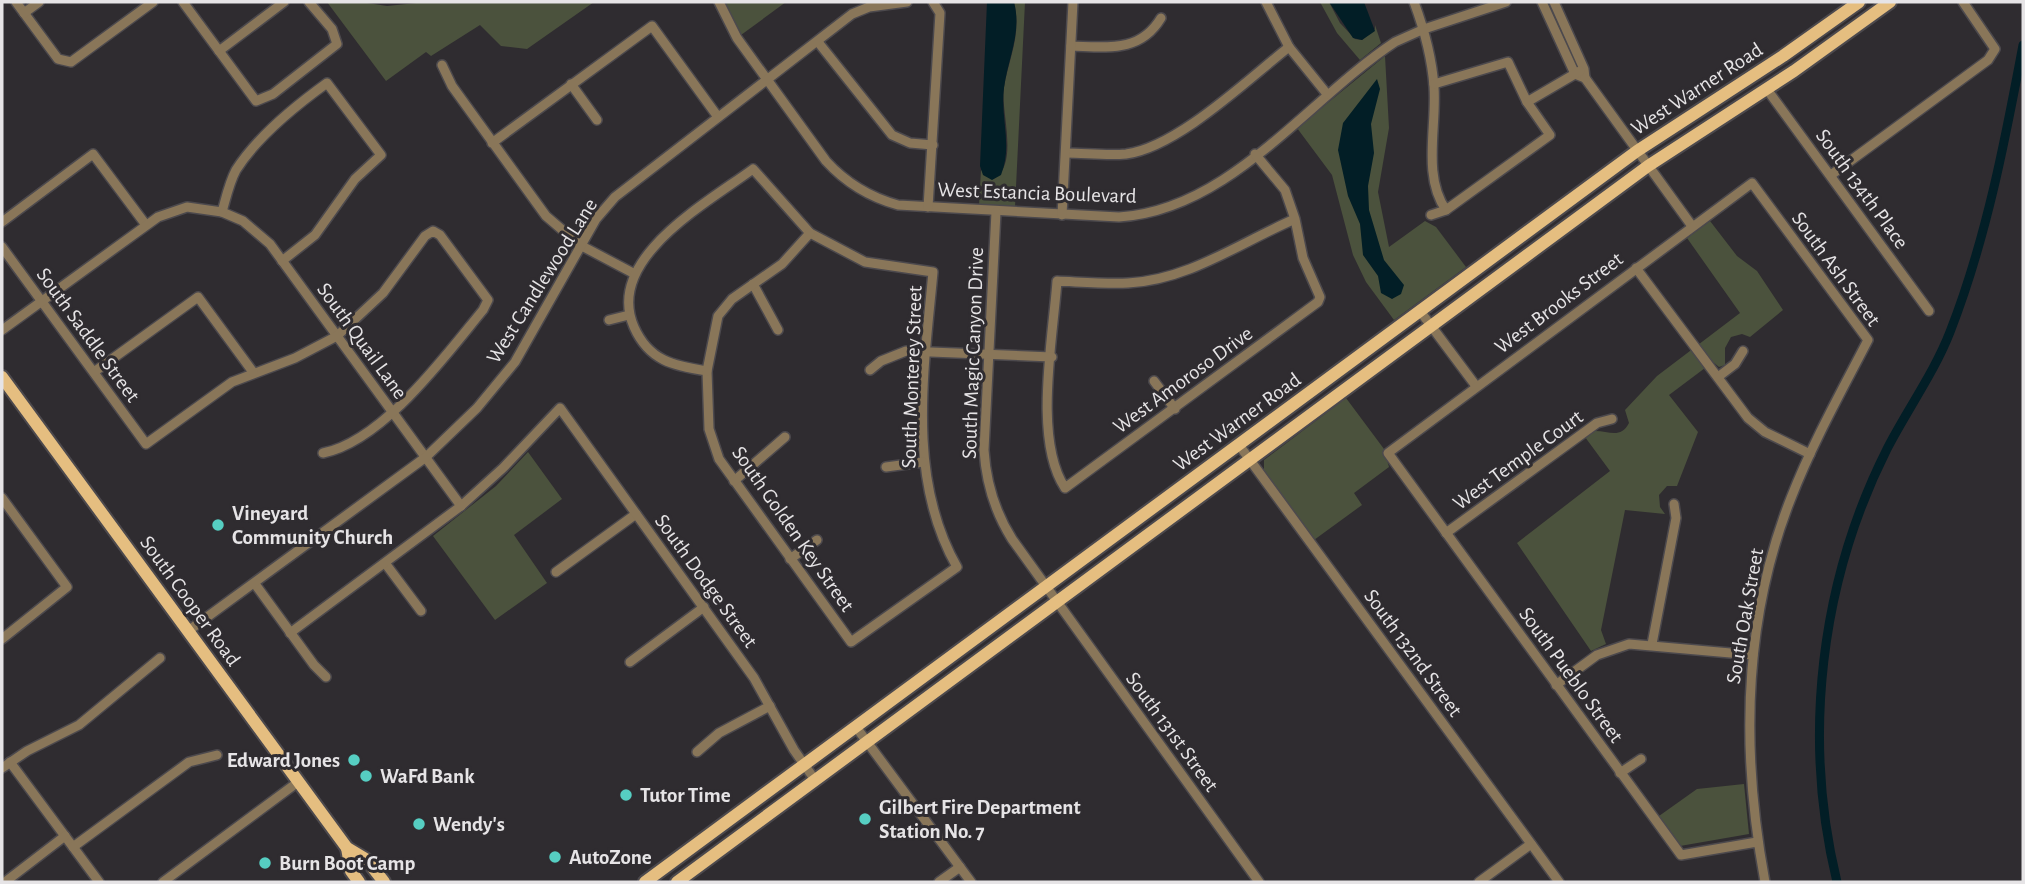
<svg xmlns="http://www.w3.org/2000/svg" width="2025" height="884" viewBox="0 0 2025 884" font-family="'Alegreya Sans',sans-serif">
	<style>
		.green { fill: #4b523d }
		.water { fill: #021e26 }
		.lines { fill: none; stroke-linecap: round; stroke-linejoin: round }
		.canal { stroke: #021e26; stroke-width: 9 }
		.minor-casing { stroke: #4c494d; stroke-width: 12 }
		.major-casing { stroke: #4c494d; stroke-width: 16 }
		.minor { stroke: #897659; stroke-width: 9 }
		.major { stroke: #e5be80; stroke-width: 12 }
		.poi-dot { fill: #56cec2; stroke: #2f2c30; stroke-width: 2.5 }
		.labels { text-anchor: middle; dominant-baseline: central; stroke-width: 6; stroke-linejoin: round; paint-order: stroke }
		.street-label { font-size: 21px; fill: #e6e4e6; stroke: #2f2c30 }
		.poi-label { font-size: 21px; font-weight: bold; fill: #e6e4e6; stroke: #2f2c30; text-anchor: start }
	</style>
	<rect width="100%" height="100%" fill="#2f2c30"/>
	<g class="green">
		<path d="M327 2H361L387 6 426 2H594L527 49 501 46 480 25 431 56 426 52 386 81Z"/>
		<path d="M725 2H786L741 35Z"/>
		<path d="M1014 2H1025L1015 207 979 205 981 170 993 179C1020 165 1000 111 1004 87 1009 58 1022 33 1014 2Z"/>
		<path d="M1320 2H1329L1340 23 1355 39 1362 40 1375 29V25L1381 43 1360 60 1337 33Z"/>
		<path d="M1385 56 1389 128 1378 192 1389 247 1425 221 1436 227 1466 267 1394 320 1366 282 1353 255 1332 175 1297 128Z"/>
		<path d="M1710 221 1737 256 1757 271 1783 310 1750 337 1742 334 1731 337 1725 348V365L1719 367 1713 362 1669 395 1698 432 1677 486H1667L1659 495 1660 507 1665 514 1625 510 1601 630 1606 644 1591 651 1517 543 1610 471 1585 437 1593 431C1608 430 1620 440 1629 423L1625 410 1657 376 1740 313 1687 238Z"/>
		<path d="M1346 398 1384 449 1389 467 1354 493 1362 505 1314 540 1264 471V460Z"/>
		<path d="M528 452 562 499 514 535 547 583 495 620 433 536 496 486Z"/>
		<path d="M1744 784 1749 834 1680 846 1659 816 1697 789Z"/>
	</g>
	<g class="water">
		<path d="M987 2H1014C1022 33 1008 58 1004 88 1000 118 1013 145 1001 175L992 180 983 175 980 166Z"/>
		<path d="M1329 2H1364L1375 31 1362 40 1353 38Z"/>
		<path d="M1377 79 1380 89 1371 124 1374 153 1368 186 1369 210 1384 260 1404 285 1401 294 1392 299 1381 293 1378 276 1363 255 1360 224 1348 196 1338 150 1343 123Z"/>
	</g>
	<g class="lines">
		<path class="canal" d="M1837 882C1802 738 1820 582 1887 449 1907 410 1934 373 1950 332 1986 240 2005 141 2023 45"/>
		<defs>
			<g id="minor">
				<path d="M16 2 58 59 71 62 153 2"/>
				<path d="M183 2 256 101 273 94 337 44 332 29 309 2"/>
				<path d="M719 2 737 38 826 161C846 183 869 197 898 205L1119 217C1230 210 1307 100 1395 42L1424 29 1506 2"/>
				<path d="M1266 2 1289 47 1327 94"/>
				<path d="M1414 2C1424 29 1432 58 1434 87 1437 126 1422 176 1446 210"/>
				<path d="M1542 2 1575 74 1585 78 1692 226"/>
				<path d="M1554 2 1584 69 1585 78"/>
				<path d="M24 13 39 2"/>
				<path d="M818 42 892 135 910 143 933 145"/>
				<path d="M1071 46C1107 47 1140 53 1161 18"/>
				<path d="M219 51 284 2"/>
				<path d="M442 65 452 86 546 216 580 245 633 273"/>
				<path d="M571 84 597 120"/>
				<path d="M1766 88 1929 311"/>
				<path d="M1527 102 1580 71"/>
				<path d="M492 143 652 26 718 117"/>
				<path d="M1066 153C1085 153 1107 156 1126 154 1178 147 1248 79 1289 47"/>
				<path d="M1255 154 1285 190 1295 219 1303 258 1320 297 1318 302 1065 488C1033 440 1053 338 1057 281 1081 282 1105 284 1128 283 1189 280 1241 242 1295 219"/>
				<path d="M753 169 810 233 865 262 933 272C924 370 906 478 957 567L851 642 719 459 709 429 707 371C674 366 649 361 634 327 604 259 707 203 753 169Z"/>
				<path d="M1831 175 1988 60 1995 49 1963 2"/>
				<path d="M928 207 940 13 933 2"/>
				<path d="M222 212 243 221 270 244 461 506"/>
				<path d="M996 212 984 450C986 482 995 512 1012 539L1259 882"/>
				<path d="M1062 215 1073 2"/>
				<path d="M1431 215 1446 210 1550 135 1527 102 1508 62 1434 84"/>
				<path d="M2 222 93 154 146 225"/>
				<path d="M2 247 146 444 232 382 295 358 337 336 383 293 425 236 433 231 440 235 488 300 483 310C445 356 383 441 323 453"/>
				<path d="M1636 268 1748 418 1765 432 1810 454"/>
				<path d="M753 284 778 330"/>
				<path d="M1420 311 1476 386"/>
				<path d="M609 320 629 315"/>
				<path d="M2 330 158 217 187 207 222 212C226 198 229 183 236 170 257 137 295 106 327 83L381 155 355 179 315 235 282 261"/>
				<path d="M870 370 881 361 906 351 1052 357"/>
				<path d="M707 371 718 316 732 299 782 264 810 233"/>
				<path d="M94 372 198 297 253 372"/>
				<path d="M1718 377 1735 364 1743 351"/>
				<path d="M1154 381 1175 409"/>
				<path d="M1239 445 1559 882"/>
				<path d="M886 467 923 462"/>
				<path d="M734 481 785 437"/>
				<path d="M2 498 67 587 2 639"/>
				<path d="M1446 533 1597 423 1612 419"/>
				<path d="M790 559 817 540"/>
				<path d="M385 563 421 611"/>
				<path d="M556 572 636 514"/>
				<path d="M255 584 314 665 326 677"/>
				<path d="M188 631 426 457 477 408 515 362 596 219 615 197 852 14 869 7 907 2"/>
				<path d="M290 633 461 506 503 468 560 408 754 678 794 750 815 780"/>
				<path d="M1652 644 1676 518 1674 504"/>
				<path d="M630 662 704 607"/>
				<path d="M1556 685 1597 655 1629 644 1753 655"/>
				<path d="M856 727 971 882"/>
				<path d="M697 752 719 733 770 706"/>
				<path d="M10 762 99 882"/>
				<path d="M2 768 27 751 79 725 160 658"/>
				<path d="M1620 773 1641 759"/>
				<path d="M1757 842 1681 855 1388 453 1752 183 1868 340C1841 392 1812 444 1791 498 1742 622 1741 753 1765 882"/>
				<path d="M73 847 189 762 217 755"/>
				<path d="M5 882 65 836"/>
				<path d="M163 882 298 782"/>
				<path d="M939 882 960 867"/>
				<path d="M1479 882 1531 844"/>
			</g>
			<g id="major">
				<path d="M2 377 347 848 367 860 384 882"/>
				<path d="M347 848 351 871 359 882"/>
				<path d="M645 882 1637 151 1783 56 1859 2"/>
				<path d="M677 882 1648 166 1794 71 1890 2"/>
			</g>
		</defs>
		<use href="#minor" class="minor-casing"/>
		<use href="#major" class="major-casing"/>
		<use href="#minor" class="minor"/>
		<use href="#major" class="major"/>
	</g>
	<g class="poi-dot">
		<circle cx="218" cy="525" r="7"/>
		<circle cx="354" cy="760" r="7"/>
		<circle cx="366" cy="776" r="7"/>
		<circle cx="626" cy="795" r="7"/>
		<circle cx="865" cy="819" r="7"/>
		<circle cx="419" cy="824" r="7"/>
		<circle cx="555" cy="857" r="7"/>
		<circle cx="265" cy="863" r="7"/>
	</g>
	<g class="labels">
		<g class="street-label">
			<text transform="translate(1697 89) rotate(-33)">West Warner Road</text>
			<text transform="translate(1862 189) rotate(54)">South 134th Place</text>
			<text transform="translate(1037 193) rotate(2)">West Estancia Boulevard</text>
			<text transform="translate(1836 269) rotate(54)">South Ash Street</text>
			<text transform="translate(542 281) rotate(-58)">West Candlewood Lane</text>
			<text transform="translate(1559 303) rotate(-37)">West Brooks Street</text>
			<text transform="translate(88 335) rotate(54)">South Saddle Street</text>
			<text transform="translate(362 341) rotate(54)">South Quail Lane</text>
			<text transform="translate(973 353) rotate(-88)">South Magic Canyon Drive</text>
			<text transform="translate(912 377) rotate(-88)">South Monterey Street</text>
			<text transform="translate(1183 380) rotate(-36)">West Amoroso Drive</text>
			<text transform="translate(1237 422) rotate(-36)">West Warner Road</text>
			<text transform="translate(1518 460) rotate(-36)">West Temple Court</text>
			<text transform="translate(793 529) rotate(55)">South Golden Key Street</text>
			<text transform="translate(706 581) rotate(54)">South Dodge Street</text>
			<text transform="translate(190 601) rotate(54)">South Cooper Road</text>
			<text transform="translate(1745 616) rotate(-80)">South Oak Street</text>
			<text transform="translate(1413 653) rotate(54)">South 132nd Street</text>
			<text transform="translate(1571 675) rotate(54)">South Pueblo Street</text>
			<text transform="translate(1172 732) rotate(54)">South 131st Street</text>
		</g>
		<g class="poi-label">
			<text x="232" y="513">Vineyard<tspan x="232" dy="24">Community Church</tspan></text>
			<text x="340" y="760" text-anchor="end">Edward Jones</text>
			<text x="380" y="776">WaFd Bank</text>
			<text x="640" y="795">Tutor Time</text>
			<text x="879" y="807">Gilbert Fire Department<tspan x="879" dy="24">Station No. 7</tspan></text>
			<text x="433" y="824">Wendy's</text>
			<text x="569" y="857">AutoZone</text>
			<text x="279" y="863">Burn Boot Camp</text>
		</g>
	</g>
	<rect width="2025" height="884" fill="none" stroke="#e6e4e6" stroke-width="7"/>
</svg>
